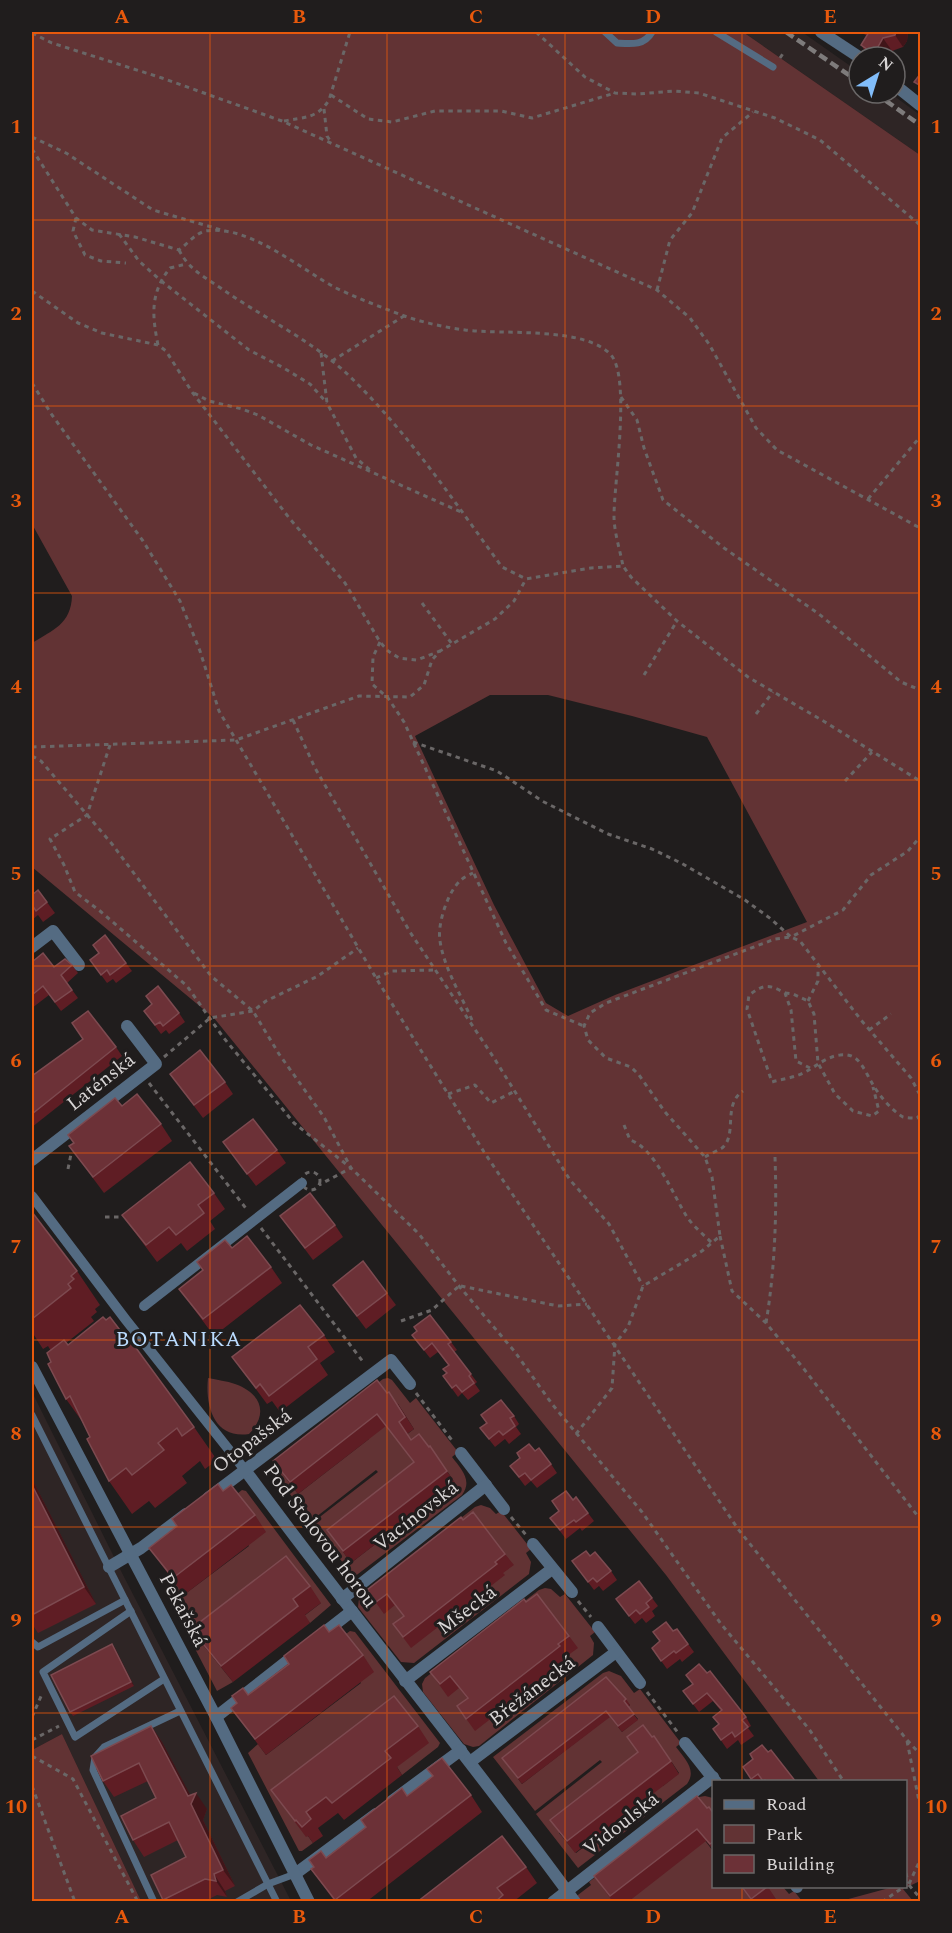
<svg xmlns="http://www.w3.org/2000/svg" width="952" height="1933" viewBox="0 0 952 1933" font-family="Spectral,serif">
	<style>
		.built { fill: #2e2525 }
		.green { fill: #623334; fill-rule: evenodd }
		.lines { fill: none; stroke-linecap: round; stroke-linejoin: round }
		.path { stroke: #6a6767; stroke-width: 3; stroke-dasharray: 4.5 4.5; stroke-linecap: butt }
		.service { stroke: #546b82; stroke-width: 7 }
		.pedestrian { stroke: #546b82; stroke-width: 10 }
		.minor { stroke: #546b82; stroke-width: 12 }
		.tertiary { stroke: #546b82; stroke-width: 12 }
		.rail { stroke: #7e7b7b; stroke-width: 4.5; stroke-dasharray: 9 4.5; stroke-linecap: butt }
		.wall { fill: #5f1d24 }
		.shaded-wall { fill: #401519 }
		.building { fill: #6c3137; stroke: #7d4a50; stroke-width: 1.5 }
		.grid { fill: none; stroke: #e8590c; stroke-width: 1.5; stroke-opacity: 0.55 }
		.labels { text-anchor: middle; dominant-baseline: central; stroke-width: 6; stroke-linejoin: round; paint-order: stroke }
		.street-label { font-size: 20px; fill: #d8d5d5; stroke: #201d1d }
		.neighbourhood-label { font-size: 21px; letter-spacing: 1.5px; fill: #bbdcff; stroke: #201d1d }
		.neatline { fill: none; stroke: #e8590c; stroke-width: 2 }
		.grid-label { font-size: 20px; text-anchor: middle; font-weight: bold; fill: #e8590c }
	</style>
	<rect width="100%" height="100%" fill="#201d1d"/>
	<g class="built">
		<path d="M743 32H802L859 72V93H890L920 115V155Z"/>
		<path d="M32 1392 122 1573 291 1901H141L62 1734 32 1750Z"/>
	</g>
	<g class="green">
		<path d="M32 32H743L920 155V1881L903 1889 913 1901H841L893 1887 906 1886V1782L819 1781 666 1575 214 1018 32 867V643C53 630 71 624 72 596L32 524ZM490 695H548L632 716 707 737 807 922 615 995 568 1016 546 1003 494 905 415 736Z"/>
		<path d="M208 1378C217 1380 227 1381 235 1384 261 1393 269 1414 249 1434 214 1439 205 1406 208 1378Z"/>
		<path d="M388 1378 392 1380 410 1403 416 1398 458 1452 452 1457C461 1469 473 1480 462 1495L354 1577 312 1523 378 1472 376 1470 311 1521 269 1467 383 1379ZM386 1393 396 1406 398 1404 414 1429 398 1441 370 1405ZM353 1418 369 1439 298 1494 282 1473ZM427 1447 437 1460 439 1459 455 1483 440 1495 409 1456 417 1449 420 1453ZM407 1487 422 1508 351 1563 336 1542Z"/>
		<path d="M242 1490 246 1491 331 1605 310 1623 304 1616 321 1603 203 1645 233 1682 217 1691 166 1593 176 1584 185 1594 249 1546 229 1500Z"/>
		<path d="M481 1505 490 1508 496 1514 501 1511 531 1549 526 1553 531 1562 529 1574 414 1663 401 1662 358 1607 359 1598 475 1507Z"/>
		<path d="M545 1588 551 1589 560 1597 565 1594 595 1632 590 1636 594 1643 593 1655 479 1746 473 1747 464 1744 423 1692 422 1684 425 1678 539 1590Z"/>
		<path d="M350 1631 355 1632 440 1743 438 1747 402 1775 397 1767 406 1712 307 1837 308 1836 313 1843 302 1851H299L248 1753 258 1744 266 1755 361 1683 335 1642Z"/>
		<path d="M609 1671 621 1676 634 1693 640 1689 681 1743 676 1747C685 1759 697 1770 687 1784L578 1868 536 1814 602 1762 600 1760 535 1811 493 1757 603 1673ZM610 1683 630 1705 628 1707 638 1719 622 1732 594 1696ZM578 1709 593 1729 522 1784 506 1763ZM651 1737 661 1750 663 1749 679 1773 663 1786 636 1749ZM631 1778 647 1798 576 1853 559 1833Z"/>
		<path d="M62 1734 141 1901H32V1750Z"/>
		<path d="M705 1796 713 1798V1817L690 1821 713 1851 714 1886 741 1887 753 1901H628L689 1853 613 1901H577L574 1898 591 1885 589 1882 699 1797Z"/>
		<path d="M767 1887H783L789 1894 794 1891 802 1901H773Z"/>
	</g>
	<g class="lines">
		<g class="path">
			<path d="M536 32 585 77 615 93 638 94 674 91 699 93 775 118 820 140 920 225"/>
			<path d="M32 33 52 43 162 78 282 121 657 290 690 318 709 344 756 428 777 450 920 528"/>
			<path d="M780 58 784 52"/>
			<path d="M331 95 368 119 392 122 435 111H501L532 118 615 93"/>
			<path d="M324 109 327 136 331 142"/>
			<path d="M284 121C304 117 317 119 329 100L350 32"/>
			<path d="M32 137 66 153 153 210 225 231"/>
			<path d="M32 149 76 218 92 230 135 237 179 250C186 245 196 233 205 231 249 224 300 269 336 288 357 298 378 306 399 314 420 322 443 327 465 330 503 335 585 326 611 355 631 378 614 483 614 516 614 532 620 550 623 566"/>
			<path d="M76 218 73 231 85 255 101 261 126 263"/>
			<path d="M119 234 139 261 160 280 249 350 282 367 310 384 327 403"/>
			<path d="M179 250C189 270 205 277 222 289 261 316 310 340 344 371 405 428 453 500 502 567L526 579 591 568 623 566 631 577 677 621 748 677 825 722 920 781"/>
			<path d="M657 290 670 240 692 213 722 138 753 112"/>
			<path d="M32 291 78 323 102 333 158 345 166 351 192 392 290 519 345 583 380 642 388 651 399 658 417 660 440 651"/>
			<path d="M158 345C152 315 150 293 170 268L186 264"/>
			<path d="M321 353 327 403 356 458 370 470"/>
			<path d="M332 361 404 316"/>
			<path d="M32 383 52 415 143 541 180 601 200 651 219 711 376 978 484 1152 738 1529 907 1740 920 1754"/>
			<path d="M194 393 209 401 242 409 258 415 311 445 461 512"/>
			<path d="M621 397 637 420 644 448 663 500 724 548 819 614 901 682 920 690"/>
			<path d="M868 499 920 437"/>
			<path d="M422 603 452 644"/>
			<path d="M380 642 373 657 372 684 388 698 404 722 506 943 546 1010 584 1026"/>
			<path d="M644 675 677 621"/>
			<path d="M756 714 773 692"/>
			<path d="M293 720 315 768 410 932 494 1058 570 1180 609 1224 643 1286"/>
			<path d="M413 742 497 771 542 801 608 834 652 849 681 863 745 900 771 919 791 937 843 910 871 875 908 851 920 837"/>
			<path d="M110 745 87 815 50 839 64 865 75 892 100 911 187 986 223 1037 294 1123 351 1168 319 1185"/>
			<path d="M32 747 236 740 359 696 410 697 424 685 432 660 440 651 495 619 514 601 526 579"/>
			<path d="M32 756 41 761 112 844 211 976 253 1011 279 1054 324 1117 351 1168 419 1234 459 1286 515 1352 552 1404 642 1512 721 1624 809 1729 844 1782"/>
			<path d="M845 781 872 752"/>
			<path d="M376 978 392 971 436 970"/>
			<path d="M785 993 793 994 808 1001 814 1014 818 1063 835 1094 853 1111 872 1116 879 1111 873 1087"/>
			<path d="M808 1001 818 981V966"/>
			<path d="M472 1020C461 995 444 968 440 941 437 924 448 891 461 880 464 877 469 875 473 873"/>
			<path d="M869 1030 891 1014"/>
			<path d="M164 1057 210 1018 253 1011 266 1001 318 976 358 948"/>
			<path d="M810 1068 796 1061 791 1010 785 993C769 984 764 984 749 995L747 1009 772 1082C782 1079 793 1078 803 1073 816 1067 825 1057 840 1055 859 1052 864 1070 872 1083 878 1094 892 1111 903 1117 907 1118 913 1118 917 1118L920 1115"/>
			<path d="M149 1083 248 1211"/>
			<path d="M448 1094 475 1085 491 1103 515 1091"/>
			<path d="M624 1125 630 1140C655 1148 673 1195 687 1217 694 1227 704 1235 713 1244"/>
			<path d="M705 1157C710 1154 717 1151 722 1148 738 1135 722 1105 743 1091"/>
			<path d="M68 1169 71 1154"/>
			<circle cx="311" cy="1181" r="9"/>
			<path d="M105 1217H119"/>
			<path d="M261 1228 364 1363"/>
			<path d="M720 1236 732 1291 766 1323 804 1369 920 1519"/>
			<path d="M461 1286 558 1306 587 1304"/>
			<path d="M401 1321 432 1310 459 1286"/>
			<path d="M766 1323C775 1269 777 1212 775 1157"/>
			<path d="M416 1393 454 1443"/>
			<path d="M576 1434 612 1388 615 1344 628 1327 643 1286 702 1251 720 1236 712 1177 705 1157 665 1112 639 1075 631 1067 606 1058 588 1040 584 1026 590 1013 606 1003 775 939 791 937 800 941 861 1020 911 1078 920 1095"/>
			<path d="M511 1517 526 1535"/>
			<path d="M578 1601 591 1617"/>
			<path d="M647 1692 679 1734"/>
			<path d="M32 1717 42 1694"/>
			<path d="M32 1740 59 1726"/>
			<path d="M907 1741 920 1806"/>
			<path d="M32 1756 73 1779 138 1902"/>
			<path d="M32 1786 75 1902"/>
			<path d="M906 1873 908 1883"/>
			<path d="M909 1884 920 1860"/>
			<path d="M909 1885 920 1898"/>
			<path d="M882 1902 905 1886"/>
		</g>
		<g class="service">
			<path d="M605 32 617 43C631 44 644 46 652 32"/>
			<path d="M716 32 773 67"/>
			<path d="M32 1415 277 1902"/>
			<path d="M131 1611 43 1672 75 1737 164 1679"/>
			<path d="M32 1642 38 1647 125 1600"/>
			<path d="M154 1902 93 1770 95 1757 104 1747 180 1711"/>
			<path d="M237 1902 268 1884 295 1874"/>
		</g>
		<g class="pedestrian">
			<path d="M32 1196 126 1320 245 1470"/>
			<path d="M144 1306 302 1183"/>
		</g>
		<g class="minor">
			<path d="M821 32 859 57"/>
			<path d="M895 85 920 105"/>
			<path d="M32 947 53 931 79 965"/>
			<path d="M32 1160 156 1064 127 1026"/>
			<path d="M461 1453 504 1509"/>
			<path d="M245 1470C352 1616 468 1755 575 1902"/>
			<path d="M208 1498 391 1360 410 1384"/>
			<path d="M533 1544 572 1592"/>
			<path d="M109 1567 141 1548 186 1514"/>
			<path d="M342 1599 486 1485"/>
			<path d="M598 1627 640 1683"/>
			<path d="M316 1639 352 1611"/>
			<path d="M405 1681 552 1569"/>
			<path d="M216 1717 300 1651"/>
			<path d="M685 1743 716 1782"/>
			<path d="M470 1762 616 1652"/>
			<path d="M392 1801 461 1750"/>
			<path d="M295 1874 376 1814"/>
			<path d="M796 1886 797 1887"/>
			<path d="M553 1902 713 1777"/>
		</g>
		<path class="tertiary" d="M32 1367 216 1717 309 1902"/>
		<g class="rail">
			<path d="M786 32 859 82"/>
			<path d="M875 93 920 125"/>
		</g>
	</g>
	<g class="wall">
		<path d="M861 32H908L907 41 903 47 892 51 888 57H869L861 45 867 36Z"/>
		<path d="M38 890 55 913 43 922 38 915 32 920V895Z"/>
		<path d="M93 945 126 963 132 971 116 983 113 979 107 983 90 960 99 954Z"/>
		<path d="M32 962 54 967 72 965 78 973 67 983 78 998 61 1011 49 995 32 1008Z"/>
		<path d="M146 996 179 1013 185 1022 169 1034 166 1030 161 1034 144 1011 152 1004Z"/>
		<path d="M116 1047 122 1056 32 1127V1076Z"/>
		<path d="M170 1074 225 1082 233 1094 203 1118Z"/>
		<path d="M122 1106 161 1124 172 1141 104 1193 69 1146Z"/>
		<path d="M223 1142 277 1150 286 1163 256 1186Z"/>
		<path d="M214 1193 225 1209 210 1221 215 1229 187 1251 181 1243 157 1262 122 1215Z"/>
		<path d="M32 1212 77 1271 100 1305 95 1309 97 1312 91 1317 94 1321 66 1343 68 1345 194 1427 217 1460 205 1469 200 1461 182 1476 187 1483 155 1508 149 1501 132 1514 109 1481 90 1437 84 1424 66 1399 51 1362V1351L48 1346 43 1349 32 1332Z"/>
		<path d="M280 1216 335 1225 343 1237 313 1260Z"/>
		<path d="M232 1248 271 1267 282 1283 214 1336 179 1289 203 1271 197 1262Z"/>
		<path d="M333 1285 387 1293 396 1305 366 1329Z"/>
		<path d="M324 1335 335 1352 320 1363 328 1375 280 1412 272 1401 267 1404 232 1357Z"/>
		<path d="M412 1335 451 1342 457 1350 454 1352 477 1382 475 1384 480 1391 468 1400 462 1393 458 1397 443 1376 446 1373 448 1365 438 1352 430 1358Z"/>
		<path d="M387 1393 398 1404 414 1429 407 1434 411 1440 429 1447 430 1446 455 1483 351 1563 327 1530 414 1462 386 1426 298 1494 273 1461Z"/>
		<path d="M481 1415 514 1416 519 1424 516 1427 521 1434 509 1444 505 1439 495 1447 480 1428 486 1423Z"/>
		<path d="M535 1451 551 1464 557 1473 537 1488 531 1481 525 1486 510 1466Z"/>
		<path d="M32 1479 96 1604 38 1633 32 1624Z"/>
		<path d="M223 1491 255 1515 266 1532 184 1595 149 1548Z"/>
		<path d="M588 1513 594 1521 582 1531 580 1528 566 1539 550 1518Z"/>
		<path d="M463 1520 505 1554 514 1565 503 1573 505 1575 411 1648 393 1624 404 1616 395 1605 384 1614 367 1590Z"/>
		<path d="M590 1556 611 1571 617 1580 603 1591 599 1586 594 1590 572 1561Z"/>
		<path d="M310 1586 321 1603 305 1615 310 1623 233 1682 203 1645 191 1629Z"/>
		<path d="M652 1598 658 1606 652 1611 655 1616 646 1623 642 1618 635 1624 616 1599Z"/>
		<path d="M526 1602 569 1636 578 1648 567 1656 569 1658 475 1731 457 1706 467 1698 459 1688 448 1697 430 1672Z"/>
		<path d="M677 1629 694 1652 682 1662 680 1659 667 1669 652 1648 660 1642 653 1632 673 1631Z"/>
		<path d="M329 1632 363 1655 374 1672 266 1755 231 1708Z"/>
		<path d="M112 1644 134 1686 73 1716 70 1712Z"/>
		<path d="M707 1673 746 1717 751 1726 748 1728 754 1736 741 1745 738 1740 727 1749 713 1729 719 1724 713 1717 721 1711 713 1701 699 1712 683 1691Z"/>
		<path d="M626 1699 630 1705 628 1707 638 1720 622 1732 610 1717 522 1784 502 1758Z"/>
		<path d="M151 1726 162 1742 190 1795 207 1809 203 1820 235 1886 225 1891 227 1897 217 1895 203 1902H164L151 1875 186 1857 178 1840 144 1857 133 1840 156 1798 148 1781 114 1797 103 1781Z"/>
		<path d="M418 1726 429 1743 397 1767 402 1775 344 1820 338 1813 318 1828 323 1836 313 1843 308 1836 306 1837 271 1790Z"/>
		<path d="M627 1737H652L663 1748 679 1774 575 1853 550 1820 638 1753Z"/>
		<path d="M768 1752 796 1782H753L743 1767Z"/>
		<path d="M471 1795 482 1812 366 1902H335L311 1869 366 1827 361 1820 407 1796Z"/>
		<path d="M707 1808 714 1813V1851L706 1841 628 1902H613L594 1876Z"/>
		<path d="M526 1867 537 1883 513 1902H417Z"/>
		<path d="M741 1887H768L776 1899 773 1902H753Z"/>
	</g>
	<g class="shaded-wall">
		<path d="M896 32H908L907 41 903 47 895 35Z"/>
		<path d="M883 38 892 51 888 57H876L874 54Z"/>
		<path d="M32 1479 96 1604 84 1587 32 1485Z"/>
		<path d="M112 1644 115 1648 134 1686 131 1682Z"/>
		<path d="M151 1726 162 1742 193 1800 196 1793 207 1809 203 1820 235 1886 223 1870 191 1804 188 1796Z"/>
		<path d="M214 1874 225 1891 227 1897 216 1881Z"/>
	</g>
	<g class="building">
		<path d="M869 32H896L895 35 883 38 874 54 861 45Z"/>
		<path d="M921 73V86L914 82Z"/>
		<path d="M38 890 47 902 36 911 32 905V895Z"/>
		<path d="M105 935 126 963 110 975 107 970 101 975 90 960 99 953 93 945Z"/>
		<path d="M43 953 54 967 65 959 72 965 61 975 72 990 55 1002 43 986 32 995V962Z"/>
		<path d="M158 986 179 1013 163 1026 160 1022 155 1025 144 1011 152 1004 146 996Z"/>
		<path d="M88 1011 116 1047 32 1114V1076L83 1039 72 1023Z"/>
		<path d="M200 1050 225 1082 194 1105 170 1074Z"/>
		<path d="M137 1094 161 1124 93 1177 69 1146 74 1143 68 1135 115 1098 122 1106Z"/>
		<path d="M253 1119 277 1150 247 1174 223 1142Z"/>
		<path d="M190 1162 214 1193 198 1205 204 1213 176 1235 169 1227 146 1245 122 1215Z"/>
		<path d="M310 1193 335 1225 305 1248 280 1216Z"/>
		<path d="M32 1212 77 1271 71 1276 74 1279 68 1284 71 1288 32 1319Z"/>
		<path d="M247 1236 271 1267 203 1319 179 1289 203 1270 197 1262 225 1240 232 1248Z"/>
		<path d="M363 1261 387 1293 357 1316 333 1285Z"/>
		<path d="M300 1305 324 1335 308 1347 317 1359 269 1396 260 1384 256 1388 232 1357Z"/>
		<path d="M430 1315 451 1342 448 1344 471 1374 469 1376 474 1383 462 1392 456 1385 452 1388 443 1376 447 1373 443 1369 449 1365 432 1343 424 1350 412 1335 417 1331 414 1327Z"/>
		<path d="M103 1317 106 1320 110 1317 126 1338 128 1337 194 1427 182 1436 177 1428 158 1443 164 1450 132 1475 126 1468 109 1481 87 1439 90 1437 70 1396 66 1399 48 1364 51 1362 47 1353 64 1340 68 1345Z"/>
		<path d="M377 1380 387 1393 389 1392 405 1417 399 1422 411 1440 419 1434 429 1447 430 1446 447 1471 343 1551 327 1530 414 1462 377 1414 290 1482 273 1461Z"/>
		<path d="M501 1400 514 1416 510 1418 515 1426 503 1435 499 1431 489 1439 480 1428 487 1423 481 1415Z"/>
		<path d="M529 1444 535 1451 539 1448 551 1464 531 1480 525 1473 519 1477 510 1466 520 1458 517 1453Z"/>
		<path d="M218 1484 223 1491 231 1485 255 1515 173 1578 149 1548 177 1526 172 1519Z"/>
		<path d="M32 1485 84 1587 32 1615Z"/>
		<path d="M566 1491 573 1500 576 1497 588 1513 576 1522 574 1520 560 1530 550 1518 559 1511 552 1501Z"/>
		<path d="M473 1512 505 1554 495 1562 497 1564 403 1637 393 1624 404 1616 387 1594 376 1602 367 1590 461 1517 463 1520Z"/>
		<path d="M586 1551 590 1556 595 1552 611 1571 597 1582 593 1578 588 1582 572 1561Z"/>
		<path d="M286 1556 310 1586 293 1599 298 1606 221 1666 191 1629Z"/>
		<path d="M639 1581 652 1598 646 1603 649 1607 640 1614 636 1610 629 1616 616 1599Z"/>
		<path d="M537 1594 569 1636 558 1644 560 1646 466 1719 457 1706 468 1698 450 1676 440 1684 430 1672 524 1599 526 1602Z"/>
		<path d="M666 1622 673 1631 677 1629 688 1644 676 1653 674 1651 661 1661 652 1648 660 1641 653 1632Z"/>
		<path d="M324 1625 329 1632 339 1625 363 1655 255 1739 231 1708 237 1703 232 1696 243 1688 248 1695 289 1664 284 1656Z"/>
		<path d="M112 1644 131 1682 70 1712 51 1675Z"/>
		<path d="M699 1664 707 1673 710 1671 746 1717 742 1720 748 1727 735 1737 732 1732 721 1740 713 1729 719 1724 713 1717 722 1710 707 1693 693 1704 683 1691 693 1684 686 1675Z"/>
		<path d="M606 1677 626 1699 624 1701 634 1714 618 1726 606 1711 518 1778 502 1758Z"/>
		<path d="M394 1696 418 1726 385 1751 391 1758 332 1803 326 1797 306 1812 311 1819 302 1827 296 1820 295 1821 271 1790Z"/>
		<path d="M643 1725 652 1737 654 1736 671 1761 567 1841 550 1820 638 1752 627 1737Z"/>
		<path d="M151 1726 188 1796 196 1793 191 1804 223 1870 214 1874 216 1881 205 1879 163 1900 151 1875 186 1857 169 1822 133 1840 121 1816 156 1798 139 1763 103 1781 91 1756Z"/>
		<path d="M762 1745 768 1752 771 1750 796 1782H767L765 1780 763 1781 758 1774 751 1779 743 1767 753 1759 750 1754Z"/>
		<path d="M442 1758 471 1795 335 1900 311 1869 314 1867 309 1860 321 1851 326 1858 366 1827 361 1820 402 1788 407 1796 433 1776 427 1769Z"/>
		<path d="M697 1796 707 1808 709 1807 714 1814V1841L710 1844 697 1829 610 1896 594 1876Z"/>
		<path d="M502 1836 526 1867 497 1888 503 1895 495 1902H417Z"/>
		<path d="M742 1887H767L751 1899Z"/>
	</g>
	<path class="grid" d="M210 32V1902M387 32V1902M565 32V1902M742 32V1782M32 220H920M32 406H920M32 593H920M32 780H920M32 966H920M32 1153H920M32 1340H920M32 1527H920M32 1713H920M742 1886V1902"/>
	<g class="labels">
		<g class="street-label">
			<text transform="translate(101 1082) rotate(-38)">Laténská</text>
			<text transform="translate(252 1441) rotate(-37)">Otopašská</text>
			<text transform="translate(416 1516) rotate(-38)">Vacínovská</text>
			<text transform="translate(320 1536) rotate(53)">Pod Stolovou horou</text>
			<text transform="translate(183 1610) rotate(62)">Pekařská</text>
			<text transform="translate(467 1610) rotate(-37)">Mšecká</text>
			<text transform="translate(532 1691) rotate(-37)">Břežánecká</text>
			<text transform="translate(621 1824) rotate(-38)">Vidoulská</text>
		</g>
		<g class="neighbourhood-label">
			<text x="179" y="1340">BOTANIKA</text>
		</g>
	</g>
	<rect width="952" height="1933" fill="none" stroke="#201d1d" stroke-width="66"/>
	<rect x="712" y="1780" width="195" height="108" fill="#201d1d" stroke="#6a6767" stroke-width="1.5"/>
	<rect x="724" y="1800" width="30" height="9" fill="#546b82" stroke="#6a6767" stroke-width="1.5"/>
	<text x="766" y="1810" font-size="18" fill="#d8d5d5">Road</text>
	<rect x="724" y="1825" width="30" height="18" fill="#623334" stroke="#6a6767" stroke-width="1.5"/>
	<text x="766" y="1840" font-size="18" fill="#d8d5d5">Park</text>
	<rect x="724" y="1855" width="30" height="18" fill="#6c3137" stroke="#6a6767" stroke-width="1.5"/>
	<text x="766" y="1870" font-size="18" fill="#d8d5d5">Building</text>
	<g transform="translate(877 75) rotate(38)"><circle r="28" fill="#201d1d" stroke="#6a6767" stroke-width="1.5"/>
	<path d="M0-4.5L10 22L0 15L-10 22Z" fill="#81bdfa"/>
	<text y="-9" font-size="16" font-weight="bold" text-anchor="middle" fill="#d8d5d5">N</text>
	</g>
	<rect x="33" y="33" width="886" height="1867" class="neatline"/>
	<g class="grid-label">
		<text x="122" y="23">A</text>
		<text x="299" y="23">B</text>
		<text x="476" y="23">C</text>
		<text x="653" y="23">D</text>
		<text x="830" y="23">E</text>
		<text x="16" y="133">1</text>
		<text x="936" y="133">1</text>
		<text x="16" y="320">2</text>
		<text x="936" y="320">2</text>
		<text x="16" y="507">3</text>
		<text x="936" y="507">3</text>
		<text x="16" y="693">4</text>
		<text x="936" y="693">4</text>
		<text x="16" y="880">5</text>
		<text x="936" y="880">5</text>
		<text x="16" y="1067">6</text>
		<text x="936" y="1067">6</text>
		<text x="16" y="1253">7</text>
		<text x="936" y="1253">7</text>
		<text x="16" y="1440">8</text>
		<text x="936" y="1440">8</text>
		<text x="16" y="1627">9</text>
		<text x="936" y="1627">9</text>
		<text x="16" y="1813">10</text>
		<text x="936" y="1813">10</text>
		<text x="122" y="1923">A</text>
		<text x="299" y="1923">B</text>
		<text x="476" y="1923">C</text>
		<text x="653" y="1923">D</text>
		<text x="830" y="1923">E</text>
	</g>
</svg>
